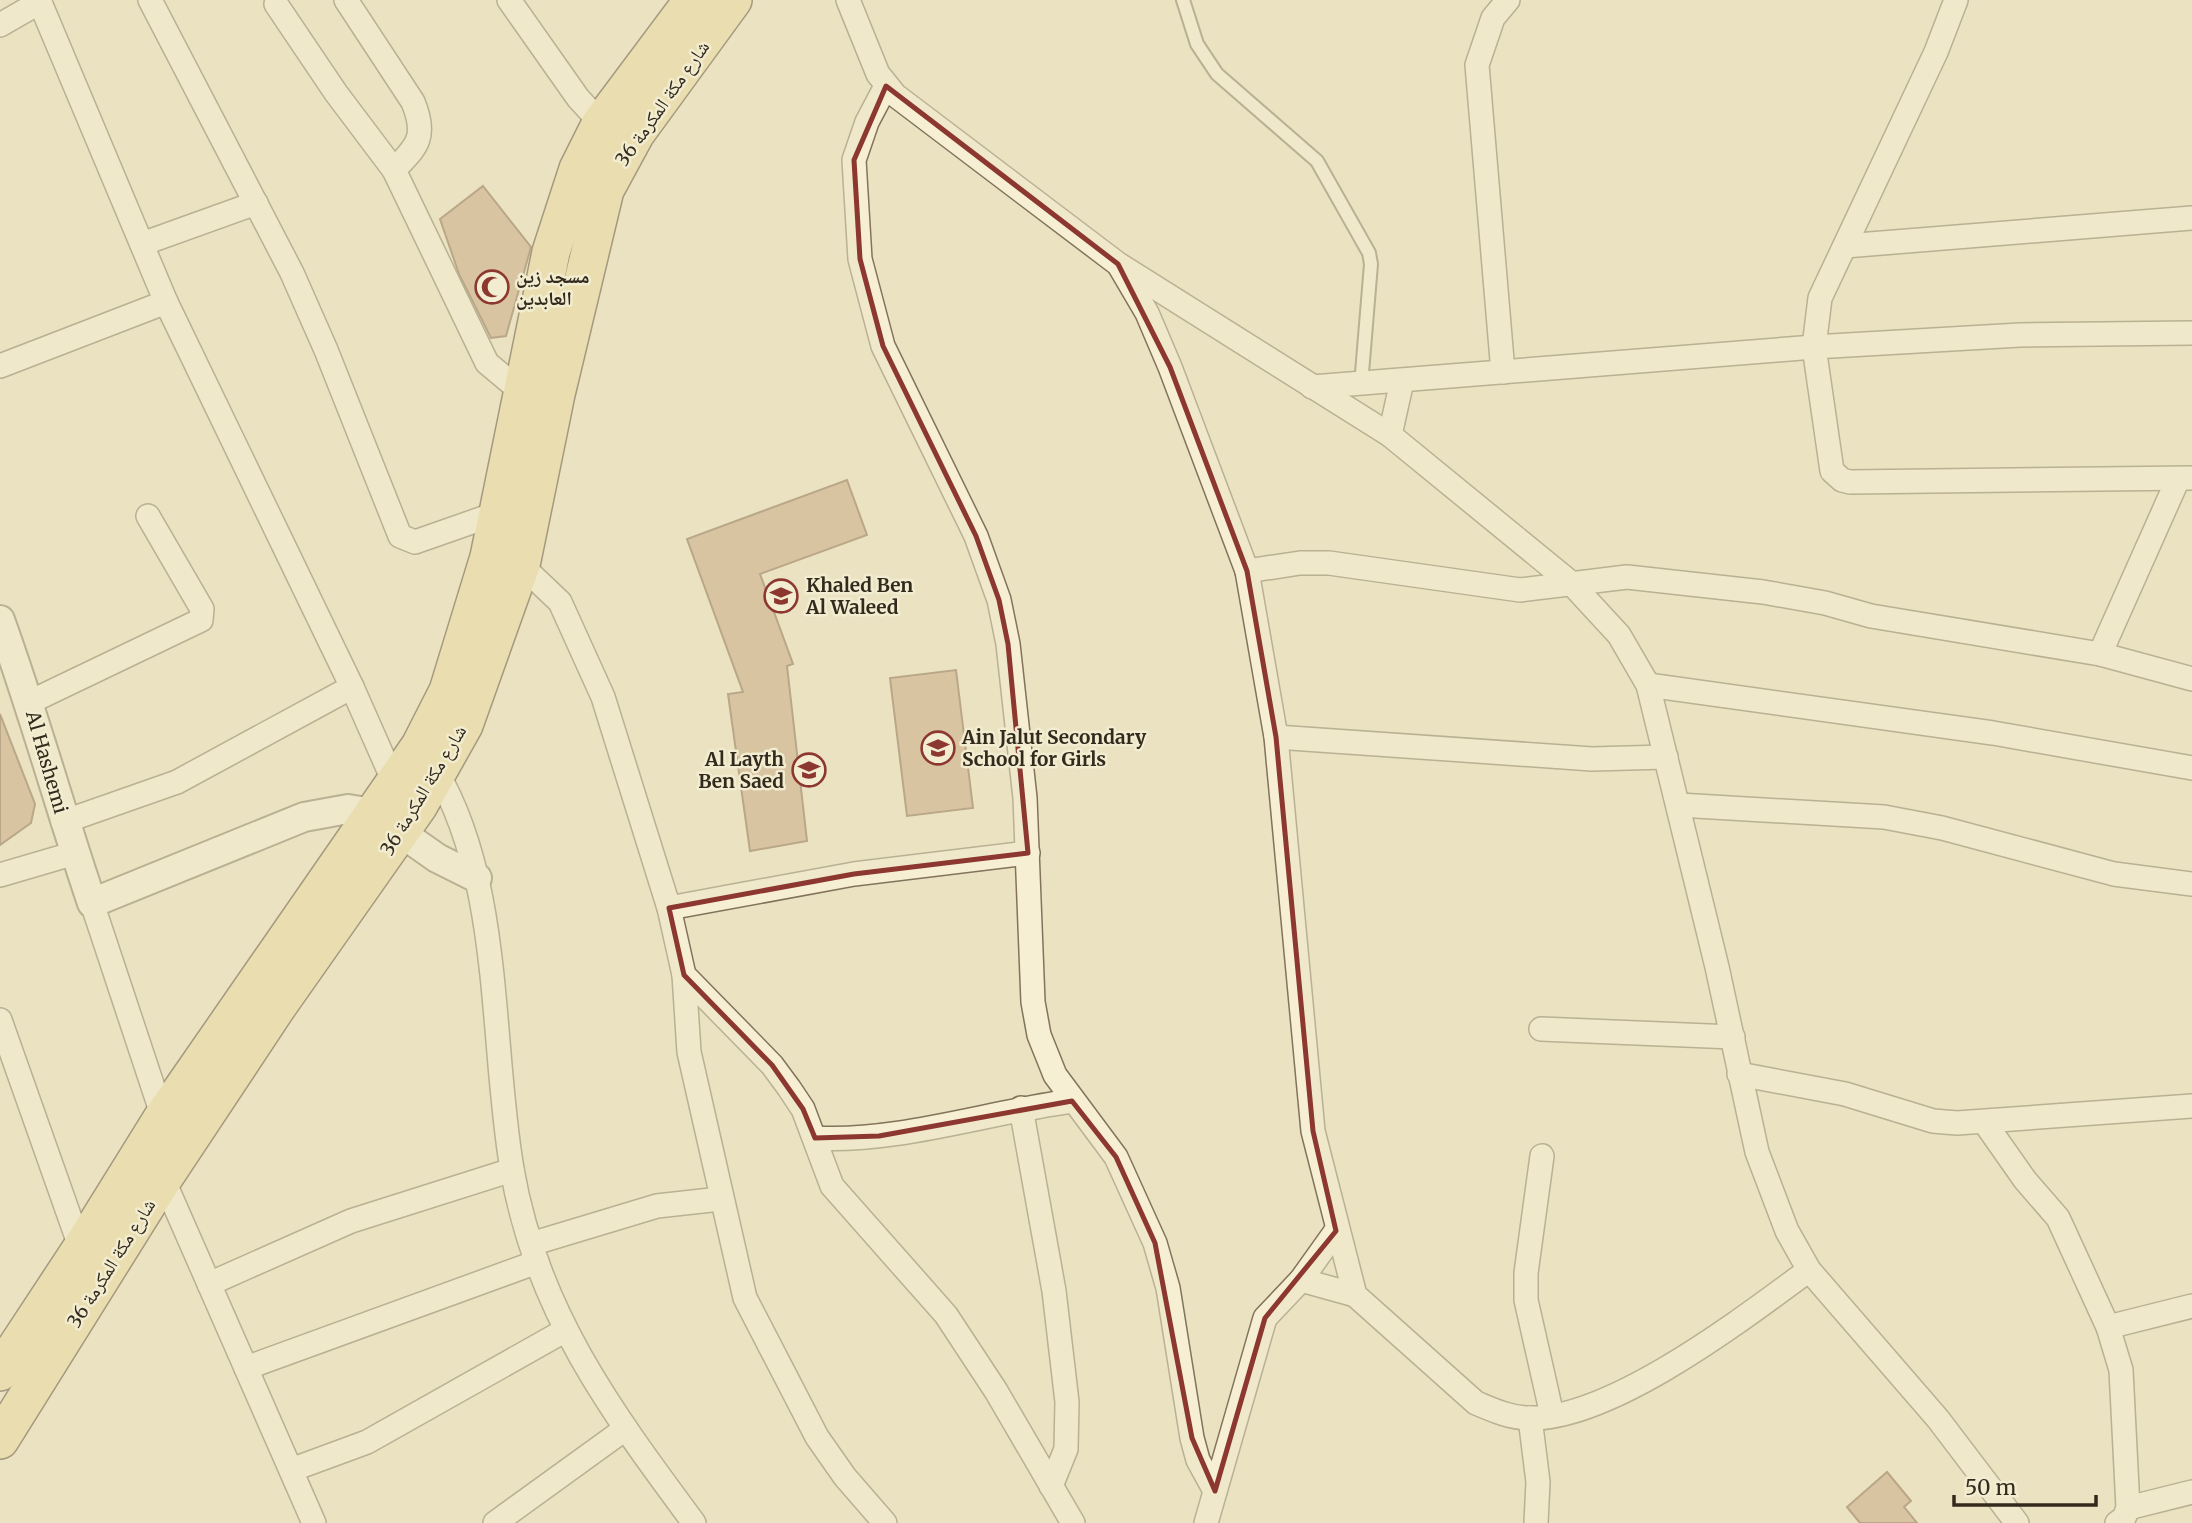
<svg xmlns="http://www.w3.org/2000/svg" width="2192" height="1523" viewBox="0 0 2192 1523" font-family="Merriweather,'Noto Naskh Arabic',serif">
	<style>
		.building { fill: #c5a17a; stroke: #7f6042; stroke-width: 2 }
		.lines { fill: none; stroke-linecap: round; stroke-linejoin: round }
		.service-casing { stroke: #82735a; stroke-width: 16 }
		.minor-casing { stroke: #82735a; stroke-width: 26 }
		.tertiary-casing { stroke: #82735a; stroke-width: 32 }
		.primary-casing { stroke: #50412e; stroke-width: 40 }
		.service { stroke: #f6efd4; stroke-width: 12 }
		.minor { stroke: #f6efd4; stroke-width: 23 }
		.tertiary { stroke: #f6efd4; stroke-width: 28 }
		.primary { stroke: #ebda9b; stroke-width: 37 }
		.marked { fill: none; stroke: #8c372f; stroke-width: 5; stroke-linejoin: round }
		.labels { text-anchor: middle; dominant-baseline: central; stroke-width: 5; stroke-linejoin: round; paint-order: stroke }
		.street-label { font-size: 19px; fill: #332a1d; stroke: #f2ecd0 }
		.poi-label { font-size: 19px; font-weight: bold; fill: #332a1d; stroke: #f2ecd0; text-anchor: start }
	</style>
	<rect width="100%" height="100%" fill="#eae2c1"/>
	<g class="building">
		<path d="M483 186 531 247 506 336 491 338 459 274 440 219Z"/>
		<path d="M847 480 867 535 760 574 793 664 787 666 807 841 750 851 728 694 743 692 687 539Z"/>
		<path d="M956 670 973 808 907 816 890 678Z"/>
		<path d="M0 714 35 804 31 823 0 845Z"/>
		<path d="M1887 1472 1911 1501 1904 1507 1917 1523H1860L1847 1507Z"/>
	</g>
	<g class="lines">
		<defs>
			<path id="service" d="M1183 0 1197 44 1217 74 1317 161 1369 253 1371 264 1361 385"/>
			<g id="minor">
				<path d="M39 0 166 302 352 687 394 782"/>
				<path d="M150 0 292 273 326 350 400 536 415 542 495 514"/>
				<path d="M346 0 413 102C427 136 418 146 394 170"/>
				<path d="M509 0 578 98 601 123"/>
				<path d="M848 0 878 74 895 95 1118 264 1390 435 1571 583 1619 635 1648 685 1717 967 1757 1152 1787 1231 1809 1270 1938 1419 2017 1523"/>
				<path d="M1956 0 1936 52 1820 298 1814 347 1832 471 1842 480 1850 482 2192 478"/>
				<path d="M276 4 336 93 394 170 487 363 511 383 526 388"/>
				<path d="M0 25 40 2"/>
				<path d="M886 86 867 122 854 160 860 259 883 346 976 536 999 600 1008 644 1025 798 1033 1002 1039 1035 1055 1075 1116 1157 1155 1243 1168 1288 1192 1438 1198 1460 1215 1491"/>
				<path d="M142 244 256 203"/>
				<path d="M1845 246 2192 218"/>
				<path d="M1120 267 1147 313 1170 367 1247 571 1276 737 1313 1131 1355 1295 1476 1403C1493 1410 1508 1417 1527 1418 1609 1422 1745 1317 1809 1270"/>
				<path d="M0 366 166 302"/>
				<path d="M1503 372 1477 65 1493 18 1508 0"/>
				<path d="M1312 387 1814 347 2020 335 2192 333"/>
				<path d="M1390 435 1402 381"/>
				<path d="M521 565 560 602 603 697 669 908 684 975 772 1065 789 1088 803 1109 832 1186 946 1315 996 1391 1073 1523"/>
				<path d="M1247 571 1300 563H1329L1520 590 1627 577 1763 592 1825 603 1871 616 2100 654 2192 679"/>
				<path d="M2100 654 2178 479"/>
				<path d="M1648 685 1993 733 2192 768"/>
				<path d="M30 702 201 620 202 609 148 516"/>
				<path d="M1276 737 1592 759 1666 757"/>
				<path d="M433 766C503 879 490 1041 512 1169 536 1310 611 1411 694 1523"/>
				<path d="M1679 805 1884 817 1942 828 2114 874 2192 884"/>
				<path d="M63 822 177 782 352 687"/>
				<path d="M0 875 75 853"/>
				<path d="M92 903 163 1117"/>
				<path d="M669 908 854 874 1028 853"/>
				<path d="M684 975 689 1052 745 1298 817 1437 845 1477 885 1523"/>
				<path d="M0 1020 81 1249"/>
				<path d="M1541 1029 1733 1037"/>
				<path d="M1739 1074 1845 1094 1933 1121 1957 1123 2192 1106"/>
				<path d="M1021 1108 1054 1291 1067 1402 1066 1449 1051 1486"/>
				<path d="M1985 1123 2025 1180 2058 1218 2108 1327 2121 1370 2128 1508 2124 1518 2117 1523"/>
				<path d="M815 1138C896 1143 989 1112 1072 1101"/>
				<path d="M1542 1156 1526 1273V1300L1552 1415"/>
				<path d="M163 1179 314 1523"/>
				<path d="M531 1244 657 1206 720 1199"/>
				<path d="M1301 1280 1355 1295"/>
				<path d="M209 1284 351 1221 512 1170"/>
				<path d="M2108 1327 2192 1306"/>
				<path d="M246 1368 537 1262"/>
				<path d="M1530 1418 1538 1482 1536 1523"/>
				<path d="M291 1470 367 1442 564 1331"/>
				<path d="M2128 1508 2192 1492"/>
				<path d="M495 1523 625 1429"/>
				<path d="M1206 1523 1265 1318 1301 1280 1336 1231"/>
			</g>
			<path id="tertiary" d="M0 620C34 714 60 809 92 903L304 817 348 809 373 813 437 858 477 878"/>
			<g id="primary">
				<path d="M0 1372 81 1249 163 1117 420 746 448 691 489 557 551 252 578 169 601 123 693 0"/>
				<path d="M0 1440 163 1179 277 1007 419 805 464 725 521 565 556 394 605 190 636 133 733 0"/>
			</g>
		</defs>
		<use href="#service" class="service-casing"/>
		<use href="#minor" class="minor-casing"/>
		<use href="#tertiary" class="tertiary-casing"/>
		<use href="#primary" class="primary-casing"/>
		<use href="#service" class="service"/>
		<use href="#minor" class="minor"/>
		<use href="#tertiary" class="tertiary"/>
		<use href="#primary" class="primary"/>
	</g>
	<path d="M0 0H2192V1523H0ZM886 86 1118 264 1170 367 1247 571 1276 737 1313 1131 1336 1231 1265 1318 1215 1491 1192 1438 1155 1243 1116 1157 1072 1101 879 1136 815 1138 803 1109 772 1065 684 975 669 908 854 874 1028 853 1008 644 999 600 976 536 883 346 860 259 854 160Z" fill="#eae2c1" fill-opacity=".55" fill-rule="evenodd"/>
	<path class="marked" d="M886 86 1118 264 1170 367 1247 571 1276 737 1313 1131 1336 1231 1265 1318 1215 1491 1192 1438 1155 1243 1116 1157 1072 1101 879 1136 815 1138 803 1109 772 1065 684 975 669 908 854 874 1028 853 1008 644 999 600 976 536 883 346 860 259 854 160Z"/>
	<defs>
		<symbol id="mosque-ring" viewBox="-11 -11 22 22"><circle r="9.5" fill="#f2ecd0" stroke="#8c372f" stroke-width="1.5"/><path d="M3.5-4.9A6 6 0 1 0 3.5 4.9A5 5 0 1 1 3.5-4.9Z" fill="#8c372f"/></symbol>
		<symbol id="school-ring" viewBox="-11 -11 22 22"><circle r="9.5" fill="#f2ecd0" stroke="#8c372f" stroke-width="1.5"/><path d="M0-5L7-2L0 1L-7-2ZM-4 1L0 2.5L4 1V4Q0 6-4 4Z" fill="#8c372f"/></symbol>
	</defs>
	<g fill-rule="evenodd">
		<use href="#mosque-ring" x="473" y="268" width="38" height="38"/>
		<use href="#school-ring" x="762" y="577" width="38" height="38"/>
		<use href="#school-ring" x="919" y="729" width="38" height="38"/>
		<use href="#school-ring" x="790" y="751" width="38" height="38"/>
	</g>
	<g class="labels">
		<g class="street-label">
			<text transform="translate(662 103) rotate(-55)">شارع مكة المكرمة 36</text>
			<text transform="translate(47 762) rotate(74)">Al Hashemi</text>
			<text transform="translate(423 790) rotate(-59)">شارع مكة المكرمة 36</text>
			<text transform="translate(111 1263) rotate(-58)">شارع مكة المكرمة 36</text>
		</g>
		<g class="poi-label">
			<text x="516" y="276">مسجد زين<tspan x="516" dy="22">العابدين</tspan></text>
			<text x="806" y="585">Khaled Ben<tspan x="806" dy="22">Al Waleed</tspan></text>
			<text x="962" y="737">Ain Jalut Secondary<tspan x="962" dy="22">School for Girls</tspan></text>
			<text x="784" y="759" text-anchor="end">Al Layth<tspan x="784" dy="22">Ben Saed</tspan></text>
		</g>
	</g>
	<path d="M1954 1495v10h142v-10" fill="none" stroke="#332a1d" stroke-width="3.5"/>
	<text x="1965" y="1495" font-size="21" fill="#332a1d" stroke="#f2ecd0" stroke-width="5" paint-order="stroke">50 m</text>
</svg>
